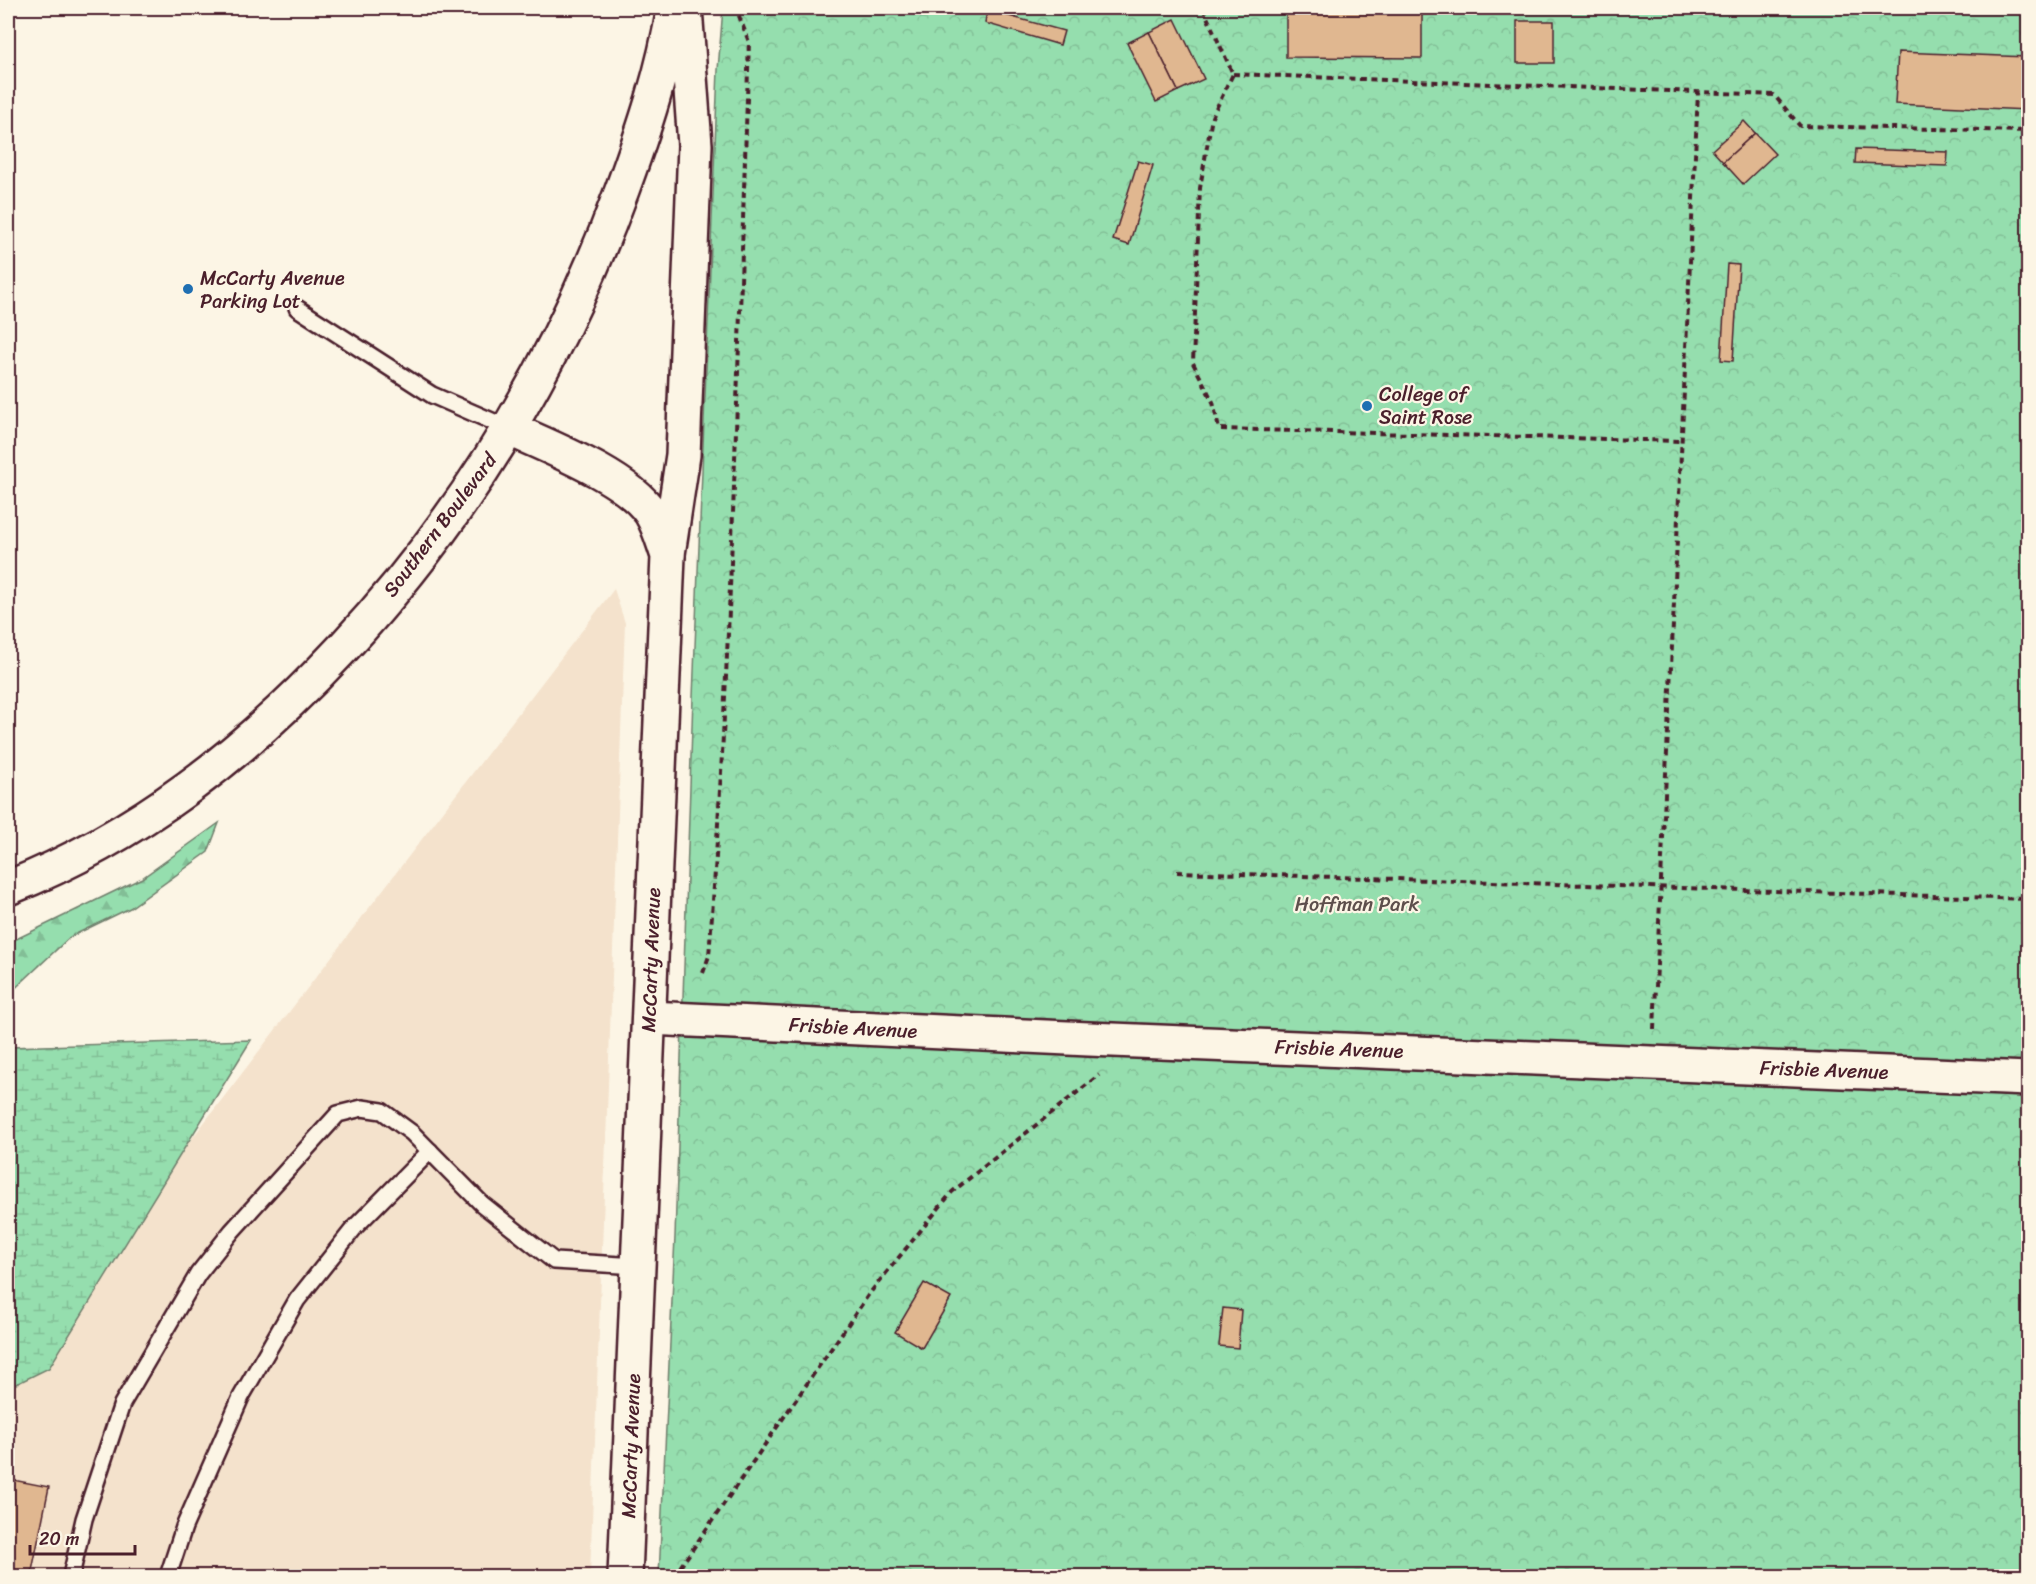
<svg xmlns="http://www.w3.org/2000/svg" width="2036" height="1584" viewBox="0 0 2036 1584" font-family="Sriracha,sans-serif">
	<style>
		.built { fill: #f4e2cc }
		.forest { fill: url(#forest-firs); stroke: #707e6c; stroke-width: 1.5 }
		.wetland { fill: url(#wetland-marsh); stroke: #707e6c; stroke-width: 1.5 }
		.park { fill: url(#park-crowns); stroke: #707e6c; stroke-width: 1.5 }
		.building { fill: #e0b790; stroke: #4a1f2b; stroke-width: 1.5 }
		.lines { fill: none; stroke-linecap: round; stroke-linejoin: round }
		.service-casing { stroke: #4a1f2b; stroke-width: 20 }
		.tertiary-casing { stroke: #4a1f2b; stroke-width: 38 }
		.primary-casing { stroke: #4a1f2b; stroke-width: 38 }
		.path { stroke: #4a1f2b; stroke-width: 4; stroke-dasharray: 6 4.5; stroke-linecap: butt }
		.service { stroke: #fcf5e5; stroke-width: 15 }
		.tertiary { stroke: #fcf5e5; stroke-width: 33 }
		.primary { stroke: #fcf5e5; stroke-width: 33 }
		.poi-dot { fill: #1f6fb2; stroke: #fcf5e5; stroke-width: 2 }
		.labels { text-anchor: middle; dominant-baseline: central; stroke-width: 4.5; stroke-linejoin: round; paint-order: stroke }
		.poi-label { font-size: 20px; fill: #4a1f2b; stroke: #fcf5e5; text-anchor: start }
		.street-label { font-size: 20px; fill: #4a1f2b; stroke: #fcf5e5 }
		.park-label { font-size: 20px; fill: #5d4f4c; stroke: #fcf5e5 }
	</style>
	<defs>
		<pattern id="forest-firs" width="22" height="20" patternUnits="userSpaceOnUse" patternTransform="scale(1.5)"><rect width="22" height="20" fill="#95deae"/><path d="M5 1l3.5 6h-7zM16 11l3.5 6h-7z" fill="#82be96"/></pattern>
		<pattern id="wetland-marsh" width="20" height="14" patternUnits="userSpaceOnUse" patternTransform="scale(1.5)"><rect width="20" height="14" fill="#95deae"/><path d="M1 5h8M5 5V1M11 12h8M15 12V8" fill="none" stroke="#82be96"/></pattern>
		<pattern id="park-crowns" width="20" height="18" patternUnits="userSpaceOnUse" patternTransform="scale(1.5)"><rect width="20" height="18" fill="#95deae"/><path d="M2 6a3 3 0 1 1 6 0M12 15a3 3 0 1 1 6 0" fill="none" stroke="#82be96"/></pattern>
	</defs>
	<rect width="100%" height="100%" fill="#fcf5e5"/>
	<filter id="ink" filterUnits="userSpaceOnUse"><feTurbulence type="fractalNoise" baseFrequency=".0167" numOctaves="2"/><feDisplacementMap in="SourceGraphic" scale="12" xChannelSelector="R" yChannelSelector="G"/><feConvolveMatrix kernelMatrix="1 2 1 2 8 2 1 2 1" color-interpolation-filters="sRGB"/></filter>
	<g filter="url(#ink)">
		<path class="built" d="M614 589 625 623 590 1576H8V1378Z"/>
		<path class="forest" d="M219 823 208 852 130 908 70 937 8 995V943L142 878Z"/>
		<path class="wetland" d="M251 1040 49 1368 8 1388V1047Z"/>
		<path class="park" d="M723 8H2028V1576H659L675 1237 693 697 718 70Z"/>
		<g class="building">
			<path d="M1286 9 1422 10V58L1286 57Z"/>
			<path d="M987 10 1064 31 1060 45 985 23Z"/>
			<path d="M1175 19 1204 79 1178 91 1149 32Z"/>
			<rect x="1517" y="21" width="37" height="42"/>
			<path d="M1149 32 1178 91 1156 102 1127 43Z"/>
			<path d="M1898 52 2028 57V110L1895 104Z"/>
			<path d="M1744 121 1755 133 1723 162 1712 150Z"/>
			<path d="M1755 133 1775 154 1743 184 1723 162Z"/>
			<path d="M1856 149 1948 152 1947 166 1855 163Z"/>
			<path d="M1138 161 1153 165 1129 245 1113 240Z"/>
			<path d="M1727 264 1739 265 1733 361 1721 360Z"/>
			<path d="M924 1283 951 1298 922 1348 895 1332Z"/>
			<path d="M1223 1308 1241 1310 1238 1348 1219 1346Z"/>
			<path d="M8 1479 49 1487 31 1576H8Z"/>
		</g>
		<g class="lines">
			<defs>
				<g id="service">
					<path d="M297 308 432 395 510 429"/>
					<path d="M71 1576 84 1519 122 1404 198 1274 232 1231 338 1114 362 1108 382 1111 412 1133 482 1204 554 1261 638 1266"/>
					<path d="M168 1576 184 1527 241 1397 297 1300 355 1227 430 1151"/>
				</g>
				<g id="tertiary">
					<path d="M510 429C549 447 627 477 651 513 659 526 663 542 668 556L625 1576"/>
					<path d="M668 554 683 455 695 145 685 8"/>
					<path d="M649 1018 1089 1039 2028 1079"/>
				</g>
				<path id="primary" d="M8 888C139 836 246 752 342 649 467 515 559 362 622 190 644 130 664 70 674 8"/>
			</defs>
			<use href="#service" class="service-casing"/>
			<use href="#tertiary" class="tertiary-casing"/>
			<use href="#primary" class="primary-casing"/>
			<g class="path">
				<path d="M1203 8 1233 74 1212 117 1200 188 1193 363 1213 402 1219 429 1682 441"/>
				<path d="M1233 74 1774 95 1800 126 2028 131"/>
				<path d="M1177 872 2028 899"/>
				<path d="M703 973 709 956C732 652 738 347 749 42L736 8"/>
				<path d="M1654 1029 1698 92"/>
				<path d="M674 1576 869 1294 952 1192 1099 1075"/>
			</g>
			<use href="#service" class="service"/>
			<use href="#tertiary" class="tertiary"/>
			<use href="#primary" class="primary"/>
		</g>
	</g>
	<g class="poi-dot">
		<circle cx="188" cy="289" r="6"/>
		<circle cx="1367" cy="406" r="6"/>
	</g>
	<g class="labels">
		<g class="poi-label">
			<text x="200" y="278">McCarty Avenue<tspan x="200" dy="23">Parking Lot</tspan></text>
			<text x="1379" y="394">College of<tspan x="1379" dy="23">Saint Rose</tspan></text>
		</g>
		<g class="street-label">
			<text transform="translate(440 525) rotate(-53)">Southern Boulevard</text>
			<text transform="translate(651 960) rotate(-88)">McCarty Avenue</text>
			<text transform="translate(853 1028) rotate(3)">Frisbie Avenue</text>
			<text transform="translate(1339 1049) rotate(2)">Frisbie Avenue</text>
			<text transform="translate(1824 1070) rotate(2)">Frisbie Avenue</text>
			<text transform="translate(631 1446) rotate(-88)">McCarty Avenue</text>
		</g>
		<g class="park-label">
			<text x="1357" y="904">Hoffman Park</text>
		</g>
	</g>
	<rect width="2036" height="1584" fill="none" stroke="#fcf5e5" stroke-width="30"/>
	<rect x="15" y="15" width="2006" height="1554" fill="none" stroke="#4a1f2b" stroke-width="2" filter="url(#ink)"/>
	<path d="M30 1545v9h105v-9" fill="none" stroke="#4a1f2b" stroke-width="3"/>
	<text x="39" y="1545" font-size="18" fill="#4a1f2b" stroke="#fcf5e5" stroke-width="4.5" paint-order="stroke">20 m</text>
</svg>
